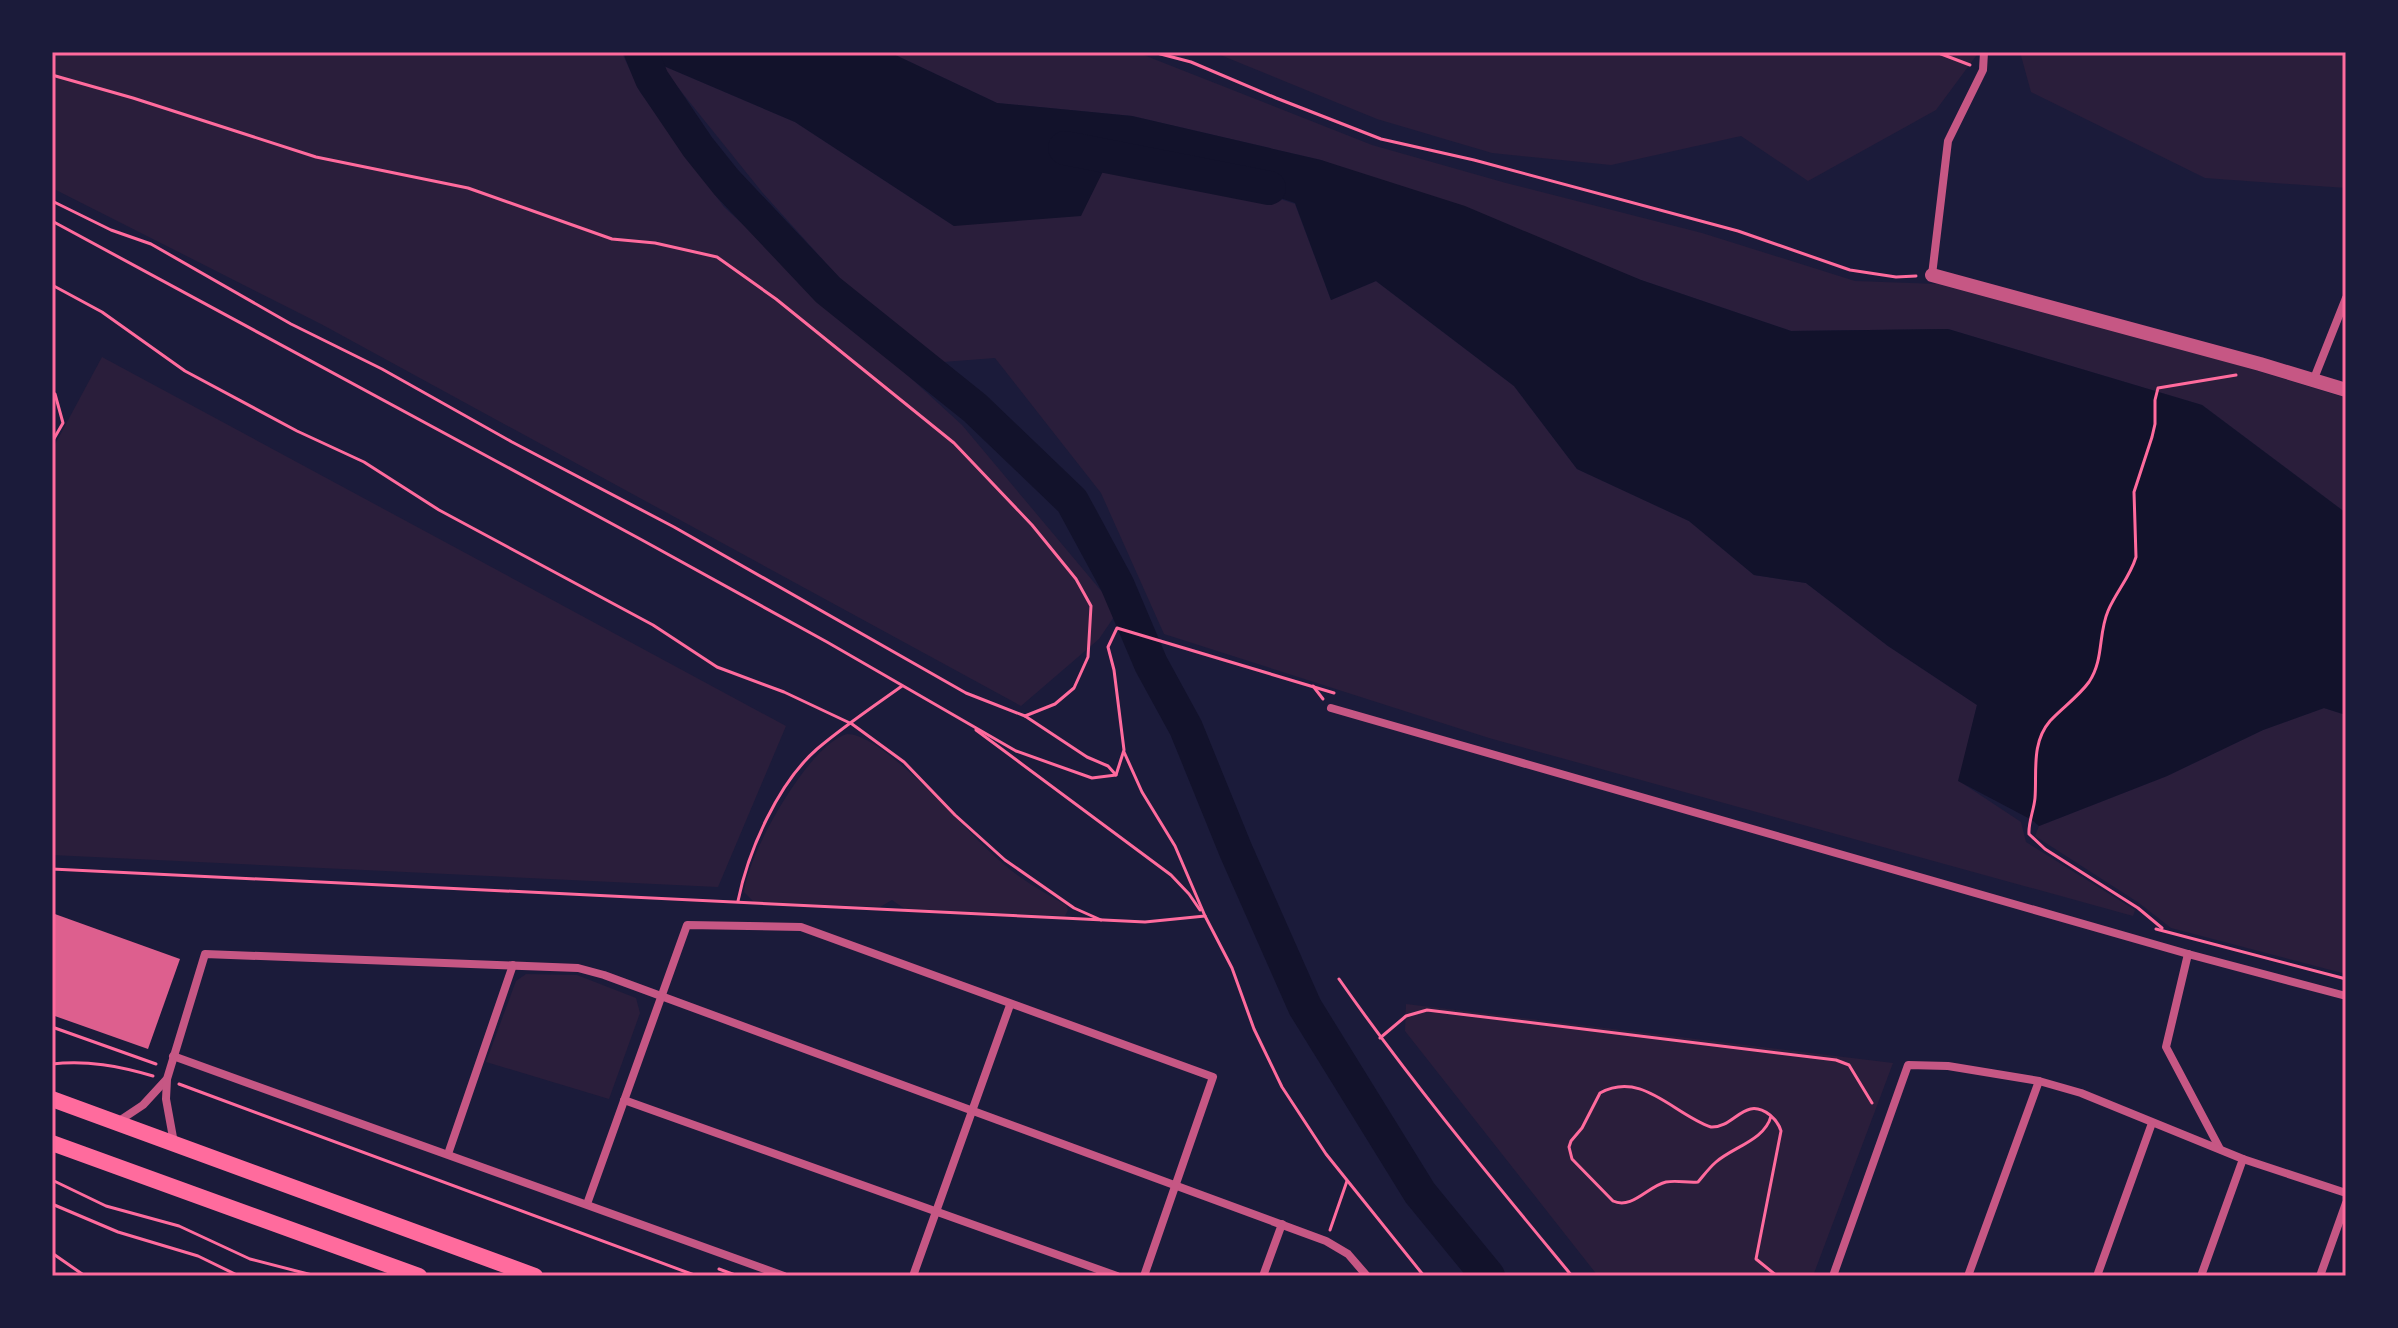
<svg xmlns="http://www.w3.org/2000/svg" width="2398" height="1328" viewBox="0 0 2398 1328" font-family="Ubuntu,sans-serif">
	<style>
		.green { fill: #2a1e3b }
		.water { fill: #12122b }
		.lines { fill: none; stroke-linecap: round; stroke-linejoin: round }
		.river { stroke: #12122b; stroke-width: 34 }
		.building { fill: #dd5f8e }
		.path { stroke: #ff6b9d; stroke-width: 3 }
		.minor { stroke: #c65784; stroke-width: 8 }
		.tertiary { stroke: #c65784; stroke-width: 14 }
		.secondary { stroke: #ff6b9d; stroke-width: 16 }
		.neatline { fill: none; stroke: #ff6b9d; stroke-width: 3 }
	</style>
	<rect width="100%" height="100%" fill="#1b1b3a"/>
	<g class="green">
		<path d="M52 52H614L623 55 640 92 724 207 962 425 1118 611 1099 639 1021 706 321 324 52 188Z"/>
		<path d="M889 52H1136L1372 145 1506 183 1702 233 1855 281 1938 284 2245 367 2346 398V513L2202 405 1948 329 1791 331 1641 280 1321 160 1132 116 997 103Z"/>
		<path d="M1213 52H1979L1936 110 1808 181 1741 136 1611 165 1492 153 1377 119Z"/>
		<path d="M2020 52H2346V188L2205 178 2031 92Z"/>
		<path d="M659 64 795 122 954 226 1117 143 1295 204 1331 300 1376 281 1514 386 1577 469 1689 521 1754 575 1806 583 1888 646 1977 705 1959 781 2021 822 2026 842 2135 910 2133 916 1489 738 1164 634 1101 493 995 358 943 362 870 312 762 192Z"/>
		<path d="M102 357 786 726 718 887 52 855V450Z"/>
		<path d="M2324 708 2346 715V974L2171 928 2139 903 2035 836 2039 826 2167 776 2263 730Z"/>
		<path d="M847 734C885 734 967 833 1000 861 1020 879 1043 892 1066 905L1068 910 1065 916 905 909 892 900 880 907 754 902 744 892C748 853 809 744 847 734Z"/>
		<path d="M526 974 577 975 636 998 640 1013 609 1099 486 1062 516 981Z"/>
		<path d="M1406 1004 1893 1063 1813 1276H1598L1405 1031Z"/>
	</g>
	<path class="water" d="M631 52H889L997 103 1132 116 1321 160 1465 206 1641 280 1791 331 1948 329 2202 405 2346 513V715L2324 708 2263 730 2167 776 2039 826 2032 820 1958 781 1977 705 1888 646 1806 583 1754 575 1689 521 1577 469 1514 386 1376 281 1331 300 1295 203 1117 143 1081 216 954 226 795 122Z"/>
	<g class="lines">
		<g class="river">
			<path d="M641 52 652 79 698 147 726 182 828 290 975 408 1072 501 1117 584 1151 664 1186 728 1236 851 1305 1007 1420 1193 1488 1276"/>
			<path d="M1065 148 1269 188"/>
		</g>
	</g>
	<path class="building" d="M52 913 180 959 148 1049 52 1015Z"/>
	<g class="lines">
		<g class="path">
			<path d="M1153 52 1191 62 1276 98 1381 139 1474 160 1738 231 1850 270 1896 277 1916 276"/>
			<path d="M1936 52 1970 65"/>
			<path d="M52 75 133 98 316 157 468 188 612 239 655 243 717 257 776 299 954 443 1032 525 1076 579 1091 606 1088 657 1074 688 1055 704 1025 716"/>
			<path d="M52 201 111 230 151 244 291 324 382 369 512 442 674 527 966 693 1025 716 1087 757 1108 766 1116 775"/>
			<path d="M52 221 642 540 827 642 1016 751 1092 778 1116 775 1124 750 1114 670 1108 647 1117 628 1334 693"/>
			<path d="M52 285 102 312 185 371 297 431 364 462 439 510 653 625 717 667 784 692 852 724 904 762 955 815 1005 860 1074 908 1101 920"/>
			<path d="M52 393 55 394 63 423 52 442"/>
			<path d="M1313 686 1323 699"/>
			<path d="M976 730 1171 875 1189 894 1200 910"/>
			<path d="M1124 752 1142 792 1175 846 1205 916 1232 968 1254 1029 1282 1087 1326 1154 1424 1276"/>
			<path d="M52 869 1145 922 1205 916"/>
			<path d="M738 901C748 851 778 783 817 749 844 726 874 706 902 686"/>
			<path d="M2162 928 2138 908 2045 849 2029 834C2028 823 2034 810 2035 798 2037 772 2031 743 2050 721 2062 708 2078 697 2089 682 2104 660 2098 634 2108 611 2116 592 2130 577 2136 557L2134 492 2152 437 2155 424V400L2158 388 2236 375"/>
			<path d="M2156 929 2346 979"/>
			<path d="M1339 979C1411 1082 1492 1179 1572 1276"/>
			<path d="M52 1027 156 1064"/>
			<path d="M1380 1038 1406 1016 1427 1010 1836 1060 1849 1065 1872 1103"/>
			<path d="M52 1064C87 1060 119 1066 153 1076"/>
			<path d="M179 1084 697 1276"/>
			<path d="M1771 1116C1765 1140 1733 1147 1716 1162 1709 1168 1704 1175 1698 1182 1687 1183 1677 1180 1666 1182 1648 1186 1632 1210 1613 1201L1572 1159 1569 1147 1571 1141 1582 1128 1600 1093C1642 1070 1673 1114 1711 1127 1735 1128 1744 1095 1770 1115 1776 1120 1779 1124 1781 1131L1756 1259 1777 1276"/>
			<path d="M52 1180 106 1206 179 1226 250 1259 316 1276"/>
			<path d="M52 1204 118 1232 198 1256 239 1276"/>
			<path d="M1330 1230 1347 1181"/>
			<path d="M52 1253 85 1276"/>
			<path d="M719 1269 738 1276"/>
		</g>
		<g class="minor">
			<path d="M1932 275 1948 141 1983 70 1984 52"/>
			<path d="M2313 381 2346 298"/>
			<path d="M1331 708 2188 954 2346 996"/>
			<path d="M2188 954 2166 1047 2220 1149"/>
			<path d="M173 1056 784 1276"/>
			<path d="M624 1100 1117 1276"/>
			<path d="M116 1123 143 1105 166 1080"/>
			<path d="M174 1143 166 1099 167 1079 205 954 578 968 604 975 1326 1241 1348 1254 1367 1276"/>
			<path d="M448 1154 513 965"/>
			<path d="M587 1204 687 925 801 927 1213 1077 1144 1276"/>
			<path d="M913 1276 1010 1005"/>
			<path d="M1263 1276 1282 1224"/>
			<path d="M1833 1276 1908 1065 1948 1066 2039 1081 2081 1093 2243 1159 2346 1193"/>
			<path d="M1968 1276 2039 1081"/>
			<path d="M2097 1276 2152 1123"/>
			<path d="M2201 1276 2243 1159"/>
			<path d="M2320 1276 2346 1203"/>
		</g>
		<path class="tertiary" d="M1932 275 2260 364 2346 390"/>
		<g class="secondary">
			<path d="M52 1099 535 1276"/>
			<path d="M52 1143 419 1276"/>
		</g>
	</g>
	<rect width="2398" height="1328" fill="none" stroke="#1b1b3a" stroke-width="108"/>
	<rect x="54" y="54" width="2290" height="1220" class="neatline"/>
</svg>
